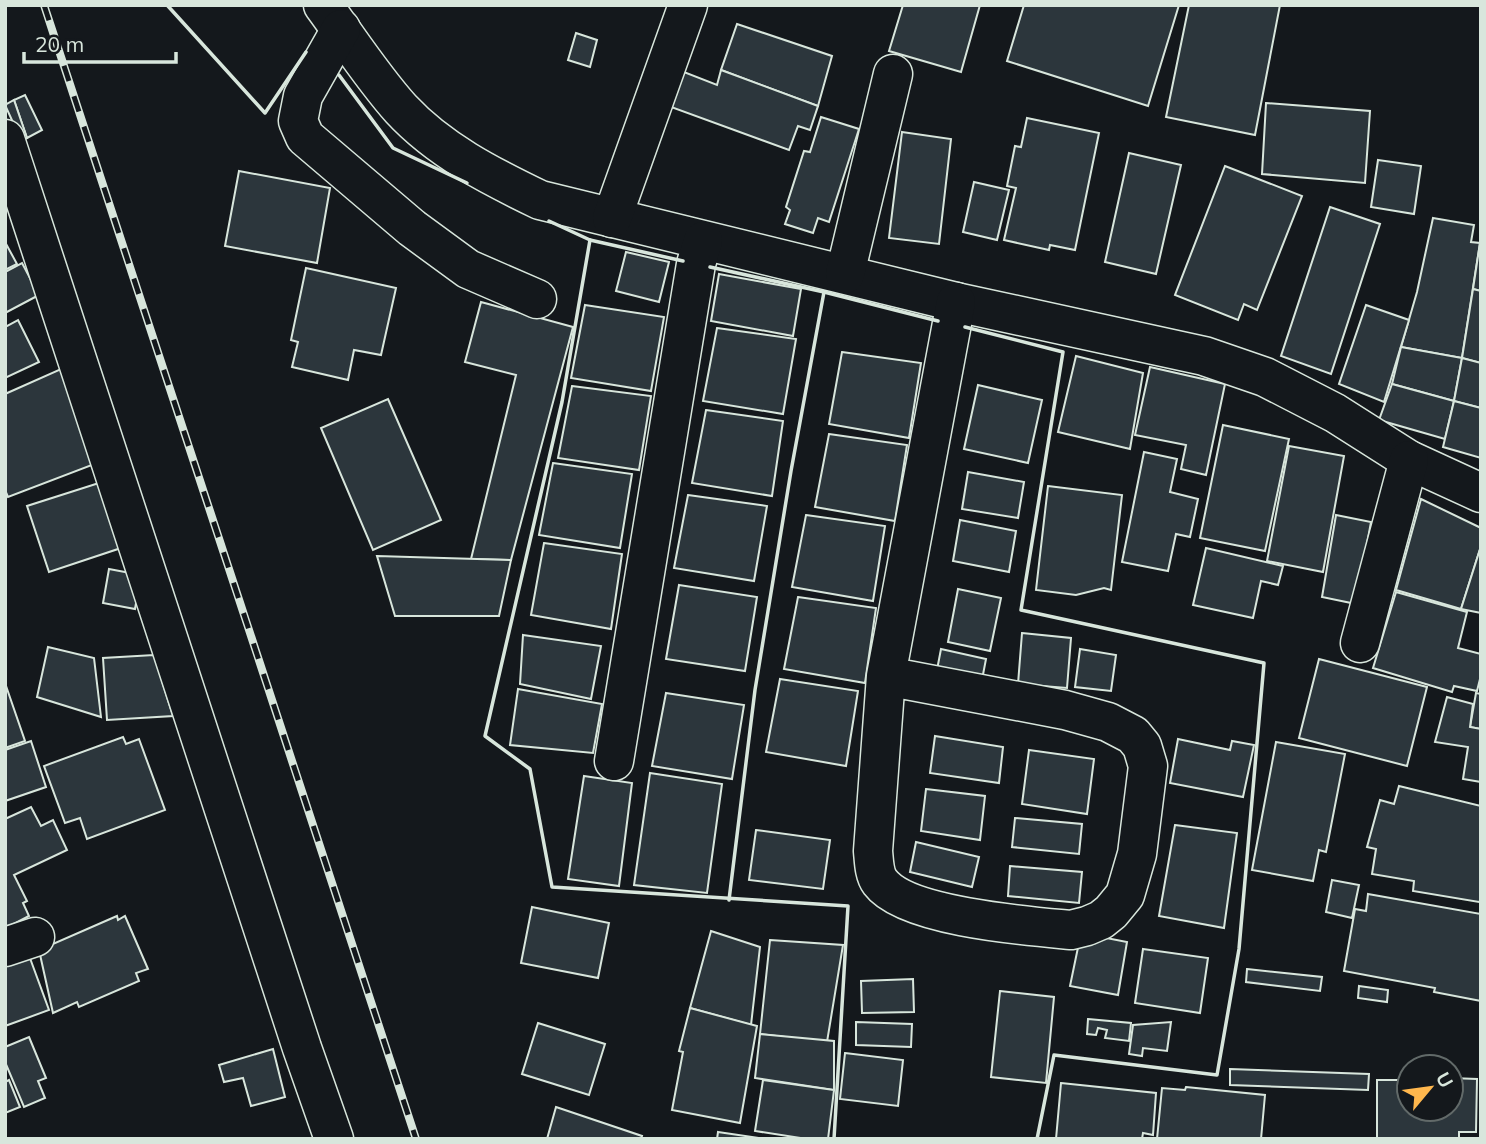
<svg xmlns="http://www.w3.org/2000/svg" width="1486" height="1144" viewBox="0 0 1486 1144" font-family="Mulish,sans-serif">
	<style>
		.building { fill: #2c363c; stroke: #d8e6dc; stroke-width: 2 }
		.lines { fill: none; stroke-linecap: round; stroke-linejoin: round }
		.minor-casing { stroke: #d8e6dc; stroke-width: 41 }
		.minor { stroke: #14181c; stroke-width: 38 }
		.rail-casing { stroke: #d8e6dc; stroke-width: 8 }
		.rail { stroke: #14181c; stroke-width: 5; stroke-dasharray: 16; stroke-linecap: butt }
		.wall { stroke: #d8e6dc; stroke-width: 3.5 }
	</style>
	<rect width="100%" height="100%" fill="#14181c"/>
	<g class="building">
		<path d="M903 5H980L961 72 889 51Z"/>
		<path d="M1024 5H1179L1148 106 1007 61Z"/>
		<path d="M1189 5H1280L1255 135 1166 117Z"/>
		<path d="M737 24 832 56 818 106 721 70Z"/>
		<path d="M576 33 597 40 590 67 568 60Z"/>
		<path d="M721 70 818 106 810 130 798 126 789 150 671 107 684 72 717 85Z"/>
		<path d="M25 95 42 130 27 138 14 100Z"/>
		<path d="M14 100 27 138 21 140 5 105Z"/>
		<path d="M1266 103 1370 111 1365 183 1262 174Z"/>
		<path d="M821 117 859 129 829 222 818 218 813 233 785 224 790 210 786 207 804 151 810 152Z"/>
		<path d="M1027 118 1099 133 1075 250 1050 245 1049 250 1004 240 1016 188 1007 186 1015 146 1021 147Z"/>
		<path d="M902 132 951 139 939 244 889 238Z"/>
		<path d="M1129 153 1181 165 1156 274 1105 262Z"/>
		<path d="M1378 160 1421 166 1414 214 1371 207Z"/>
		<path d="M1225 166 1302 196 1257 310 1244 304 1238 320 1175 295Z"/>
		<path d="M239 171 330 188 317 263 225 246Z"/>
		<path d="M974 182 1009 190 997 240 963 232Z"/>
		<path d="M1330 207 1380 224 1331 374 1281 356Z"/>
		<path d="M1433 218 1474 225 1471 242 1480 243 1462 358 1401 347 1417 292Z"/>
		<path d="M5 242 17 264 5 270Z"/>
		<path d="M1480 243H1481V291L1473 289Z"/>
		<path d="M626 252 669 262 659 302 616 291Z"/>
		<path d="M22 263 39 295 5 313V272Z"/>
		<path d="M306 268 396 288 381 355 354 350 348 380 292 367 298 342 291 340Z"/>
		<path d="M719 274 801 289 793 336 711 321Z"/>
		<path d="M1473 289 1481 291V363L1462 358Z"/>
		<path d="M481 302 573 327 511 560 471 559 516 375 465 362Z"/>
		<path d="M585 305 664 317 651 391 571 378Z"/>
		<path d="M1366 305 1409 320 1384 402 1339 384Z"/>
		<path d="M18 320 39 362 5 378V327Z"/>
		<path d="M717 328 796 339 783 414 703 401Z"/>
		<path d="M1401 347 1462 358 1454 401 1392 384Z"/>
		<path d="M842 352 921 363 909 438 829 424Z"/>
		<path d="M1076 356 1143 373 1130 449 1058 432Z"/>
		<path d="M1462 358 1481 363V408L1454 401Z"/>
		<path d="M1150 367 1225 384 1206 475 1181 469 1186 445 1135 435Z"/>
		<path d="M61 369 92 465 8 497 5 490V394Z"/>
		<path d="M1392 384 1454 401 1445 439 1379 420Z"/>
		<path d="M978 385 1042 400 1028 463 964 449Z"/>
		<path d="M572 386 651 396 639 470 558 458Z"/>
		<path d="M388 399 441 520 373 550 321 428Z"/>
		<path d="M1454 401 1481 408V458L1443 447Z"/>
		<path d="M706 410 783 421 772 496 692 483Z"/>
		<path d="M1223 425 1289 439 1265 551 1200 538Z"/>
		<path d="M829 434 907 445 895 521 815 507Z"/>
		<path d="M1289 446 1344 456 1323 572 1267 561Z"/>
		<path d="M1144 452 1177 459 1170 492 1198 499 1190 537 1176 534 1168 571 1122 562Z"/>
		<path d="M553 463 632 474 620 548 539 535Z"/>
		<path d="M968 472 1024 482 1018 518 962 509Z"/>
		<path d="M102 482 124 547 49 572 27 506Z"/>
		<path d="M1048 486 1122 495 1111 590 1104 588 1076 595 1036 590Z"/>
		<path d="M688 495 767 506 754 581 674 568Z"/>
		<path d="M1421 499 1481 528V546L1461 609 1396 590Z"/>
		<path d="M806 515 885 526 873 601 792 587Z"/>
		<path d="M1336 515 1371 522 1356 604 1322 597Z"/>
		<path d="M960 520 1016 531 1009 572 953 561Z"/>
		<path d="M544 543 622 554 611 629 531 615Z"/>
		<path d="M1481 546V613L1461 609Z"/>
		<path d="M1206 548 1283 566 1278 585 1261 581 1253 618 1193 605Z"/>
		<path d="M377 556 511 560 499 616H395Z"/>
		<path d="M109 569 141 575 135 609 103 603Z"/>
		<path d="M679 585 757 597 745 671 666 659Z"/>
		<path d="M958 589 1001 598 990 651 948 642Z"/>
		<path d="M1396 592 1467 612 1458 648 1481 654V675L1477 691 1454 686 1452 692 1373 668Z"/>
		<path d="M798 597 876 608 865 683 784 669Z"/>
		<path d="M1022 633 1071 638 1067 688 1018 684Z"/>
		<path d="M523 635 601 646 591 699 520 684Z"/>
		<path d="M48 647 94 658 101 717 37 697Z"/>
		<path d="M941 649 986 659 981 685 936 675Z"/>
		<path d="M1080 649 1116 655 1111 691 1075 687Z"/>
		<path d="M154 655 173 716 107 720 103 658Z"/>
		<path d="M1319 659 1427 687 1407 766 1299 738Z"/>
		<path d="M780 679 858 691 846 766 766 752Z"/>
		<path d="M5 683 25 741 5 748Z"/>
		<path d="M518 689 602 704 593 753 510 745Z"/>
		<path d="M666 693 744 705 732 779 652 766Z"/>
		<path d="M1476 693 1481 694V729L1470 727Z"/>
		<path d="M1447 697 1473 704 1470 727 1481 729V782L1463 779 1468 747 1435 742Z"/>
		<path d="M935 736 1003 747 999 783 930 773Z"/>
		<path d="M123 737 126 744 139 739 165 810 87 839 80 818 65 823 44 766Z"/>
		<path d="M1178 739 1230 750 1232 741 1254 745 1243 797 1170 783Z"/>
		<path d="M31 741 46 787 5 801V750Z"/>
		<path d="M1276 742 1345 754 1326 852 1319 850 1313 881 1252 870Z"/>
		<path d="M1029 750 1094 759 1087 814 1022 804Z"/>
		<path d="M650 773 722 784 707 893 634 885Z"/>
		<path d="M584 776 632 783 619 886 568 879Z"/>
		<path d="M1399 786 1481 806V900L1479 902 1413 891 1414 881 1372 874 1376 849 1367 847 1380 800 1394 804Z"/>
		<path d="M926 789 985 796 980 840 921 831Z"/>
		<path d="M31 807 41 826 53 820 67 850 14 875 27 901 23 903 29 916 6 928 5 819Z"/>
		<path d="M1015 818 1082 824 1079 854 1012 847Z"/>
		<path d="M1175 825 1237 833 1224 928 1159 916Z"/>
		<path d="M756 830 830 840 823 889 749 880Z"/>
		<path d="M916 842 979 857 972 887 910 872Z"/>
		<path d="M1010 866 1082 872 1079 903 1008 896Z"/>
		<path d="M1332 880 1359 885 1352 918 1326 912Z"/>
		<path d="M1368 894 1481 914V1001L1434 992 1435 988 1344 971 1355 909 1366 911Z"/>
		<path d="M532 907 609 923 598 978 521 963Z"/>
		<path d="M117 916 118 920 125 916 148 969 136 973 139 981 79 1007 77 1002 53 1013 39 950Z"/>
		<path d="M711 931 760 947 751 1025 690 1008Z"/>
		<path d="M1081 933 1127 942 1118 995 1070 986Z"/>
		<path d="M770 940 843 945 827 1042 760 1034Z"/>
		<path d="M1143 949 1208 958 1200 1013 1135 1003Z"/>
		<path d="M27 950 49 1010 5 1026V958Z"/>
		<path d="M1247 969 1322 977 1320 991 1246 982Z"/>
		<path d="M913 979 914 1012 862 1013 861 981Z"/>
		<path d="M1359 986 1388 990 1387 1002 1358 998Z"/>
		<path d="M1000 991 1054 997 1046 1083 991 1077Z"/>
		<path d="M690 1008 757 1026 740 1123 672 1110 683 1052 679 1051Z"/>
		<path d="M1088 1019 1131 1023 1129 1041 1105 1038 1107 1030 1098 1028 1096 1035 1087 1034Z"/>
		<path d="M856 1022 912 1024 911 1047 856 1045Z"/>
		<path d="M1171 1022 1167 1051 1143 1048 1142 1056 1129 1054 1133 1025Z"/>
		<path d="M538 1023 605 1044 589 1095 522 1074Z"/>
		<path d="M760 1034 834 1041V1090L755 1078Z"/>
		<path d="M29 1037 46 1078 38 1081 45 1098 24 1107 5 1062V1047Z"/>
		<path d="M273 1049 285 1097 251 1106 243 1078 224 1082 219 1065Z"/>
		<path d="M845 1053 903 1060 898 1106 840 1099Z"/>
		<path d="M1230 1069 1369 1074 1368 1090 1230 1085Z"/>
		<path d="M1404 1076H1409V1109H1451V1078L1477 1079 1476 1132H1459V1139H1377V1080H1405Z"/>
		<path d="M9 1080 20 1107 5 1113V1082Z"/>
		<path d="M763 1080 834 1090 828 1139H807L755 1131Z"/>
		<path d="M1061 1083 1156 1093 1153 1135 1143 1133 1142 1139H1056Z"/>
		<path d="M1186 1087 1265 1095 1261 1139H1157L1162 1088 1185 1090Z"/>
		<path d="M556 1107 642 1136 641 1139H547Z"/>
		<path d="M718 1132 765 1139H717Z"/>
	</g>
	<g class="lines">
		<defs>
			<g id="minor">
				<path d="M323 5C348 39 373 78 401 109 439 150 490 176 540 200L956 302 1204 356 1265 377 1335 413 1409 460 1481 493"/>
				<path d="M341 29 303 96 298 121 305 137 412 228 468 269 537 299"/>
				<path d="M5 139 302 1048 334 1139"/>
				<path d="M612 218 688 5"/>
				<path d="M845 274 893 74"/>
				<path d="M1360 643 1409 460"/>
				<path d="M886 676 1065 710 1108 722 1133 735 1142 746 1148 766 1137 854 1125 895 1111 912 1101 920 1087 926 1071 930C1028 926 906 917 880 882 874 874 874 861 873 851L886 676 956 302"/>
				<path d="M614 761 696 264 703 241"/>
				<path d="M5 947 35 937"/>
			</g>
		</defs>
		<use href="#minor" class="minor-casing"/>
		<use href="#minor" class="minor"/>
		<defs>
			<path id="rail" d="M44 5 416 1139"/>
		</defs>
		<use href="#rail" class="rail-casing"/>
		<use href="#rail" class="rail"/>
		<g class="wall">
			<path d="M167 5 265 113 306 52"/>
			<path d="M339 75 393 148 467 183"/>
			<path d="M549 221 590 240 683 261"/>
			<path d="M590 240 562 402 485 736 530 769 552 887 848 906 834 1139"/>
			<path d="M710 267 824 292 938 321"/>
			<path d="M965 327 1063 352 1021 610 1264 663 1239 949 1217 1075 1054 1055 1037 1139"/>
			<path d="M729 900 755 690 791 471 824 292"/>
		</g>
	</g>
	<rect width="1486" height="1144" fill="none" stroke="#d8e6dc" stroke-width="14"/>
	<g transform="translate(1430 1088) rotate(61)"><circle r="33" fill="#14181c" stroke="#626a69" stroke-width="2"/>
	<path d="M0-5L12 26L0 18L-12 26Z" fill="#ffb74d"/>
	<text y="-10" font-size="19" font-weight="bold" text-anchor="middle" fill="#d8e6dc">U</text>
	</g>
	<path d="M24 52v10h152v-10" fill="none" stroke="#d8e6dc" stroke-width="3.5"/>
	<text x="35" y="52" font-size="21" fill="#d8e6dc" stroke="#14181c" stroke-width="5" paint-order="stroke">20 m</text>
</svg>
